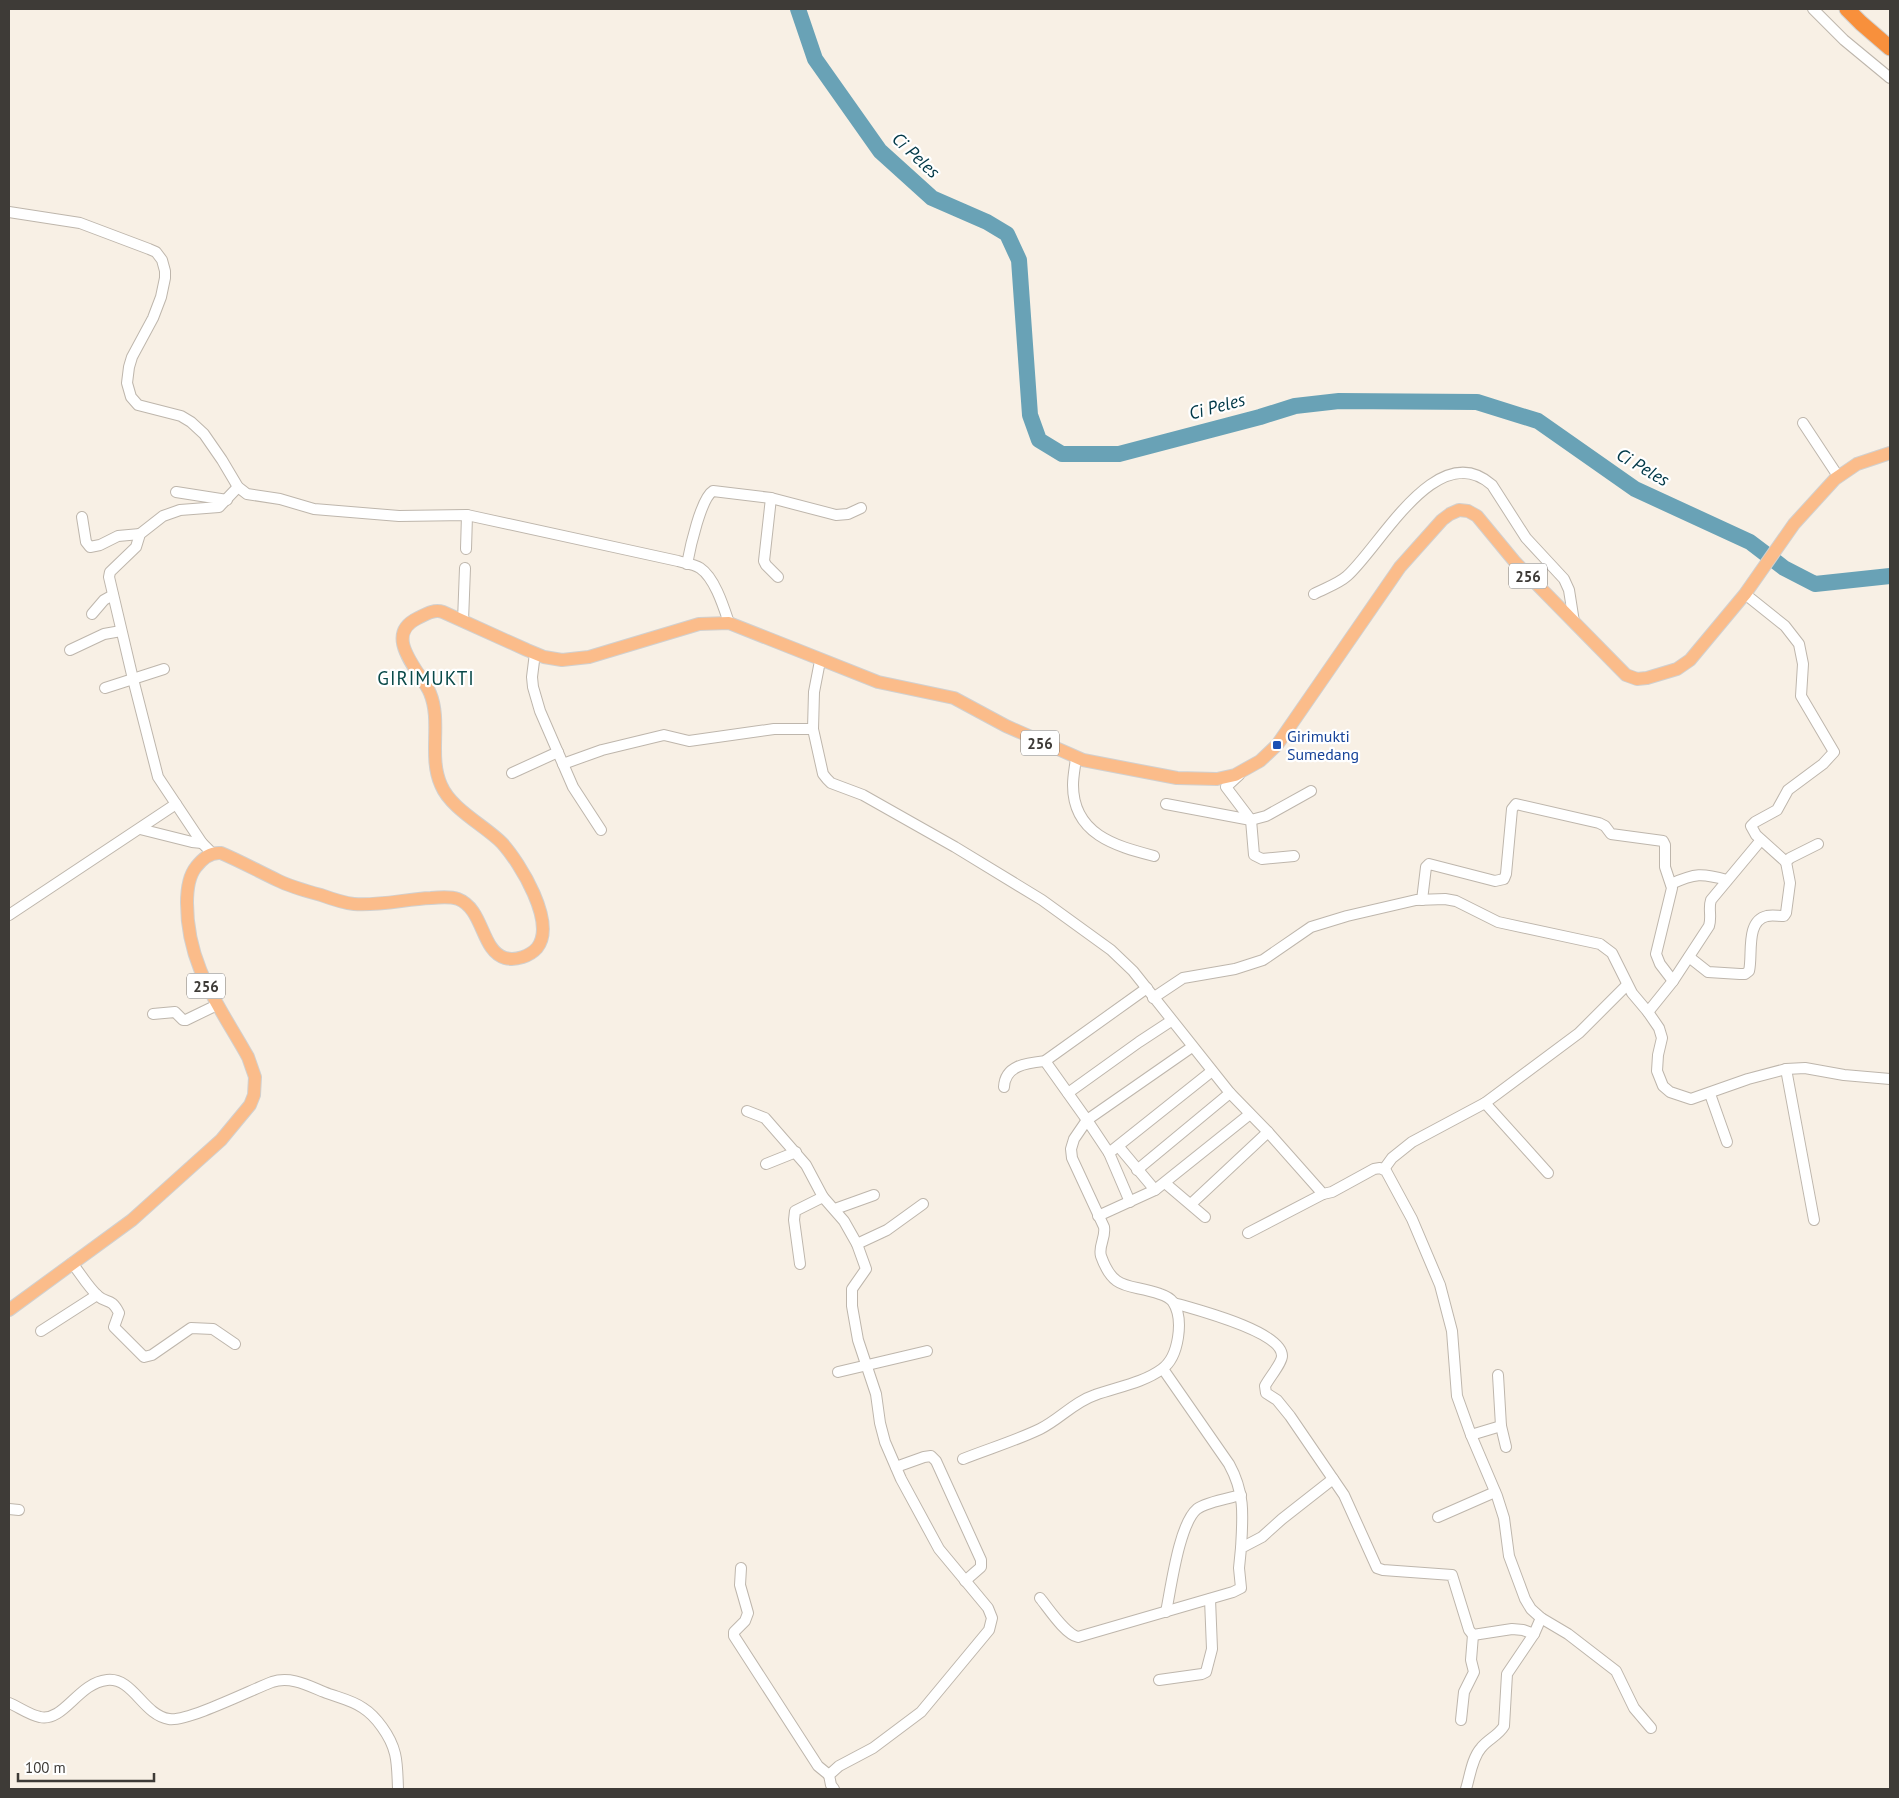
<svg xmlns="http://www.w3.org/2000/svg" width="1899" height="1798" viewBox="0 0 1899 1798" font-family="'PT Sans',sans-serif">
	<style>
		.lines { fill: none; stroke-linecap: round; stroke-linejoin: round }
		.river { stroke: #69a2b6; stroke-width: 16 }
		.minor-casing { stroke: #beb6ac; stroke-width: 12 }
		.major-casing { stroke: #d1d0cf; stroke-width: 14 }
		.highway-casing { stroke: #d1d0cf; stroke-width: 17 }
		.minor { stroke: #fff; stroke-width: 10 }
		.major { stroke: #fbbc8a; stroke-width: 12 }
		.highway { stroke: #f8903c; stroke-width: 15 }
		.transit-dot { fill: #1a4fb4; stroke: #fff; stroke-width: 2 }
		.labels { text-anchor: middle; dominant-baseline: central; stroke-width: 4.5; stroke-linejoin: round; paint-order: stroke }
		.shield { fill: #fff; stroke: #787673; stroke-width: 1 }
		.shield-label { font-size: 15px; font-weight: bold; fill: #3e3b37 }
		.transit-label { font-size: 16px; fill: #164399; stroke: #fff; text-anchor: start }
		.water-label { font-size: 18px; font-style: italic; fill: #013847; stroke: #fff }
		.quarter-label { font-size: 19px; letter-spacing: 1px; fill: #0a4a49; stroke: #fff }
	</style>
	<rect width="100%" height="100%" fill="#f8f0e5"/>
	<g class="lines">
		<path class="river" d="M798 9 815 59 880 151 932 198 987 222 1007 234 1019 260 1030 415 1039 440 1062 454H1119L1260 417 1295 406 1339 401 1477 402 1538 421 1635 489 1750 542 1784 568 1815 584 1890 576"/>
		<defs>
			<g id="minor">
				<path d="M1813 9 1844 40 1890 78"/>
				<path d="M9 212 80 223 149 249 156 252 162 260 165 271V278L161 297 153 318 132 357 129 367 127 383 131 397 138 405 181 416 191 422 204 434 222 460 238 487 247 494 280 499 314 509 399 516 467 515 678 561C685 563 694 564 700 568 715 578 724 608 729 623"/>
				<path d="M1803 423 1838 476"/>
				<path d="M176 492 227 500"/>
				<path d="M771 498 764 561 766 565 778 577"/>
				<path d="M82 517 86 542 90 547 100 545 118 536 140 534"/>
				<path d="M466 549 467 515"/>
				<path d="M687 564C690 548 701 498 713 491L771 498 836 515 848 514 861 508"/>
				<path d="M1314 594C1325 588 1338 584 1347 576 1380 547 1437 436 1492 485L1526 538 1564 579 1569 590 1574 622"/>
				<path d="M1745 594 1785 626 1799 644 1803 664 1801 696 1834 752 1823 764 1788 790 1777 810 1755 822 1751 826 1756 835 1786 862"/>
				<path d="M92 614 104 600 113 595"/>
				<path d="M463 621 465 568"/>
				<path d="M70 650 104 634 121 631"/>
				<path d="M535 653 532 677 533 687 540 711 573 787 601 830"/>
				<path d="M820 661 814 692 813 729 823 774 827 779 831 783 863 795 955 847 1042 900 1111 950 1133 971 1230 1093 1268 1132 1323 1194 1332 1192 1374 1169 1380 1168 1386 1171 1412 1219 1440 1285 1452 1331 1457 1396 1471 1435 1497 1496 1504 1518 1509 1556 1525 1599 1531 1609 1541 1618 1568 1634 1616 1671 1634 1708 1651 1728"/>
				<path d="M105 688 164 669"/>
				<path d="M1076 758C1075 767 1073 776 1073 785 1073 834 1115 846 1154 856"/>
				<path d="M563 764 602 750 664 735 689 741 774 729H813"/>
				<path d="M512 773 558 752"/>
				<path d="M1239 775 1226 787 1251 820 1254 855 1262 859 1294 856"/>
				<path d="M1166 804 1251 820 1266 816 1311 791"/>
				<path d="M140 829 192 842 202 843"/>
				<path d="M212 853 202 843 158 777 133 679 109 577 110 572 136 547 140 534 163 516 180 510 219 507 238 487"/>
				<path d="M1671 884C1695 873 1702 873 1727 880"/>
				<path d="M1422 900 1426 867 1429 864 1495 881 1504 879 1506 874 1512 809 1516 804 1599 823 1605 826 1611 834 1663 841 1665 845V867L1672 888 1656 954 1660 964 1673 981"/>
				<path d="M9 915 176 804"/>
				<path d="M1689 957 1708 972 1740 974H1745L1749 971C1753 955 1745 921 1767 916 1772 915 1778 916 1784 916L1786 913 1790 883 1786 862 1790 858 1818 844"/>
				<path d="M1153 998 1183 978 1235 969 1263 960 1311 927 1347 916 1416 900 1445 899 1456 901 1498 922 1600 944 1612 953 1632 993 1648 1012 1659 1028 1662 1038 1658 1055 1657 1071 1663 1086 1670 1092 1691 1099 1748 1079 1786 1069 1805 1068 1844 1075 1890 1079"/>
				<path d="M1648 1012 1673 981 1709 926C1712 917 1708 908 1711 900L1761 840"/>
				<path d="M153 1014 175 1012 183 1020H186L217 1005"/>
				<path d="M1045 1061 1087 1120 1109 1153 1212 1071"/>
				<path d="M1786 1069 1814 1220"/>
				<path d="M1004 1087C1005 1065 1027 1063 1045 1061L1147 988"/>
				<path d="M1068 1093 1139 1042 1171 1021"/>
				<path d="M1710 1094 1727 1142"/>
				<path d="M1485 1103 1548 1173"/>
				<path d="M747 1111 765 1118 806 1165 823 1197 844 1221 857 1244 866 1269 852 1289V1306L858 1340 876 1394 880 1423 885 1442 901 1479 939 1549 988 1608 992 1618 989 1630 921 1712 873 1748 839 1766 829 1775 831 1785 834 1789"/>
				<path d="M1119 1147 1155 1190"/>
				<path d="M1109 1153 1130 1202"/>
				<path d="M766 1164 796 1152"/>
				<path d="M1384 1169 1392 1158 1412 1142 1485 1103 1579 1033 1627 985"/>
				<path d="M1137 1170 1230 1093"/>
				<path d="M1165 1183 1205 1217"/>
				<path d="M1191 1204 1268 1132"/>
				<path d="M835 1209 874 1195"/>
				<path d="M1098 1216 1155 1190 1250 1114"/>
				<path d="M1248 1233 1323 1194"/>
				<path d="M857 1244 887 1230 923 1204"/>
				<path d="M72 1263C80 1273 88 1287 98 1296 107 1304 111 1297 119 1313L114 1327 144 1357 152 1355 191 1328 213 1329 235 1344"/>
				<path d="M800 1264 794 1220 795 1211 823 1197"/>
				<path d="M1174 1303C1194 1309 1282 1331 1282 1356 1282 1363 1269 1378 1265 1386L1266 1393 1277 1400 1290 1416 1344 1495 1377 1568 1383 1570 1452 1575 1469 1630 1473 1635 1512 1629 1523 1630 1534 1634"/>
				<path d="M41 1331 97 1295"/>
				<path d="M1163 1369 1229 1464C1245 1493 1243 1515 1241 1548"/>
				<path d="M838 1372 927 1351"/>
				<path d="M1498 1375 1501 1426 1506 1447"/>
				<path d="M1471 1435 1501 1426"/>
				<path d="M963 1459C988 1449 1015 1441 1040 1429 1060 1419 1074 1402 1095 1395 1117 1387 1143 1383 1162 1369 1179 1357 1184 1319 1173 1302 1170 1298 1166 1296 1160 1294 1130 1283 1114 1293 1101 1256 1098 1246 1106 1238 1104 1227L1072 1158 1071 1149 1074 1139 1087 1120 1192 1047"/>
				<path d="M896 1467 924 1457 931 1456 936 1461 981 1560V1567L965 1581"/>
				<path d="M9 1509 19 1510"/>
				<path d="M1438 1517 1495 1492"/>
				<path d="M741 1568 740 1585 748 1613 745 1621 734 1632V1636L818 1766 829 1775"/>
				<path d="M1040 1598C1049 1609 1065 1634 1078 1637L1233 1592 1241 1588 1239 1568 1241 1548 1262 1537 1282 1519 1333 1479"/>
				<path d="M1166 1612C1171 1588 1179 1524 1197 1509 1206 1502 1230 1498 1241 1495"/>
				<path d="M1159 1680 1202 1674 1206 1672 1212 1649 1210 1599"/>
				<path d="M9 1703C19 1707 29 1715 40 1717 64 1722 78 1683 107 1680 133 1677 143 1715 169 1719 187 1722 251 1690 272 1682 290 1676 307 1685 324 1692 336 1697 352 1700 363 1708 371 1713 377 1720 382 1727 398 1749 397 1763 398 1789"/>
				<path d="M1461 1720 1464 1692 1474 1672 1471 1660 1473 1635"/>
				<path d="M1466 1789C1470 1776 1472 1758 1481 1748 1488 1739 1498 1736 1504 1726L1507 1674 1534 1634 1541 1618"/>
			</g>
			<path id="major" d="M9 1310 132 1220 221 1140 250 1105 254 1095 255 1077 248 1057C219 1005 187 966 187 903 187 891 188 877 196 867 202 859 210 852 221 853 240 861 258 871 277 880 291 887 306 891 321 895 332 899 343 903 354 904 380 906 406 899 431 898 440 897 450 896 458 899 484 909 481 951 505 958 516 961 530 956 537 948 557 923 520 863 502 843 484 825 451 809 441 785 428 756 442 722 430 693 421 672 381 636 418 618 426 614 434 609 443 612L527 650 544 657 562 660 589 657 699 624 729 623 878 682 954 698 1006 726 1083 760 1177 778 1217 779 1235 775 1260 761 1277 745 1400 567 1442 520 1450 514 1459 510 1468 511 1477 516 1515 562 1626 675 1637 679 1647 678 1677 669 1690 660 1745 594 1794 524 1835 479 1857 464 1890 453"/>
			<path id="highway" d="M1847 9 1861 23 1890 48"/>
		</defs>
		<use href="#minor" class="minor-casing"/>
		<use href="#major" class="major-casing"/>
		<use href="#highway" class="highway-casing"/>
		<use href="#minor" class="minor"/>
		<use href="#major" class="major"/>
		<use href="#highway" class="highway"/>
	</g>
	<rect class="transit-dot" x="1272" y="740" width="10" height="10" rx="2.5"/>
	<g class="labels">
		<g class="shield">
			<rect x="1509" y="563.5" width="38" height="25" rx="4"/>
			<rect x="1021" y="730.5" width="38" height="25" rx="4"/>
			<rect x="187" y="973.5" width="38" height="25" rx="4"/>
		</g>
		<g class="shield-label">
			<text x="1528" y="576">256</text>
			<text x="1040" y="743">256</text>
			<text x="206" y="986">256</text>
		</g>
		<g class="transit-label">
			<text x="1287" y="736">Girimukti<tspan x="1287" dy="18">Sumedang</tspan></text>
		</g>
		<g class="water-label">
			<text transform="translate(916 155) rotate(43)">Ci Peles</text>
			<text transform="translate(1217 406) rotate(-15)">Ci Peles</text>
			<text transform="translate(1643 467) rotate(30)">Ci Peles</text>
		</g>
		<g class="quarter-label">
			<text x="426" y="678">GIRIMUKTI</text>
		</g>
	</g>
	<rect width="1899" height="1798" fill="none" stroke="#3e3b37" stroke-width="20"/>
	<path d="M18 1773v8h136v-8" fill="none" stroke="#3e3b37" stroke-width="2.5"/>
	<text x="25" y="1773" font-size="15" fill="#3e3b37" stroke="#ffffff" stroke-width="4" paint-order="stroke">100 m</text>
</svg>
